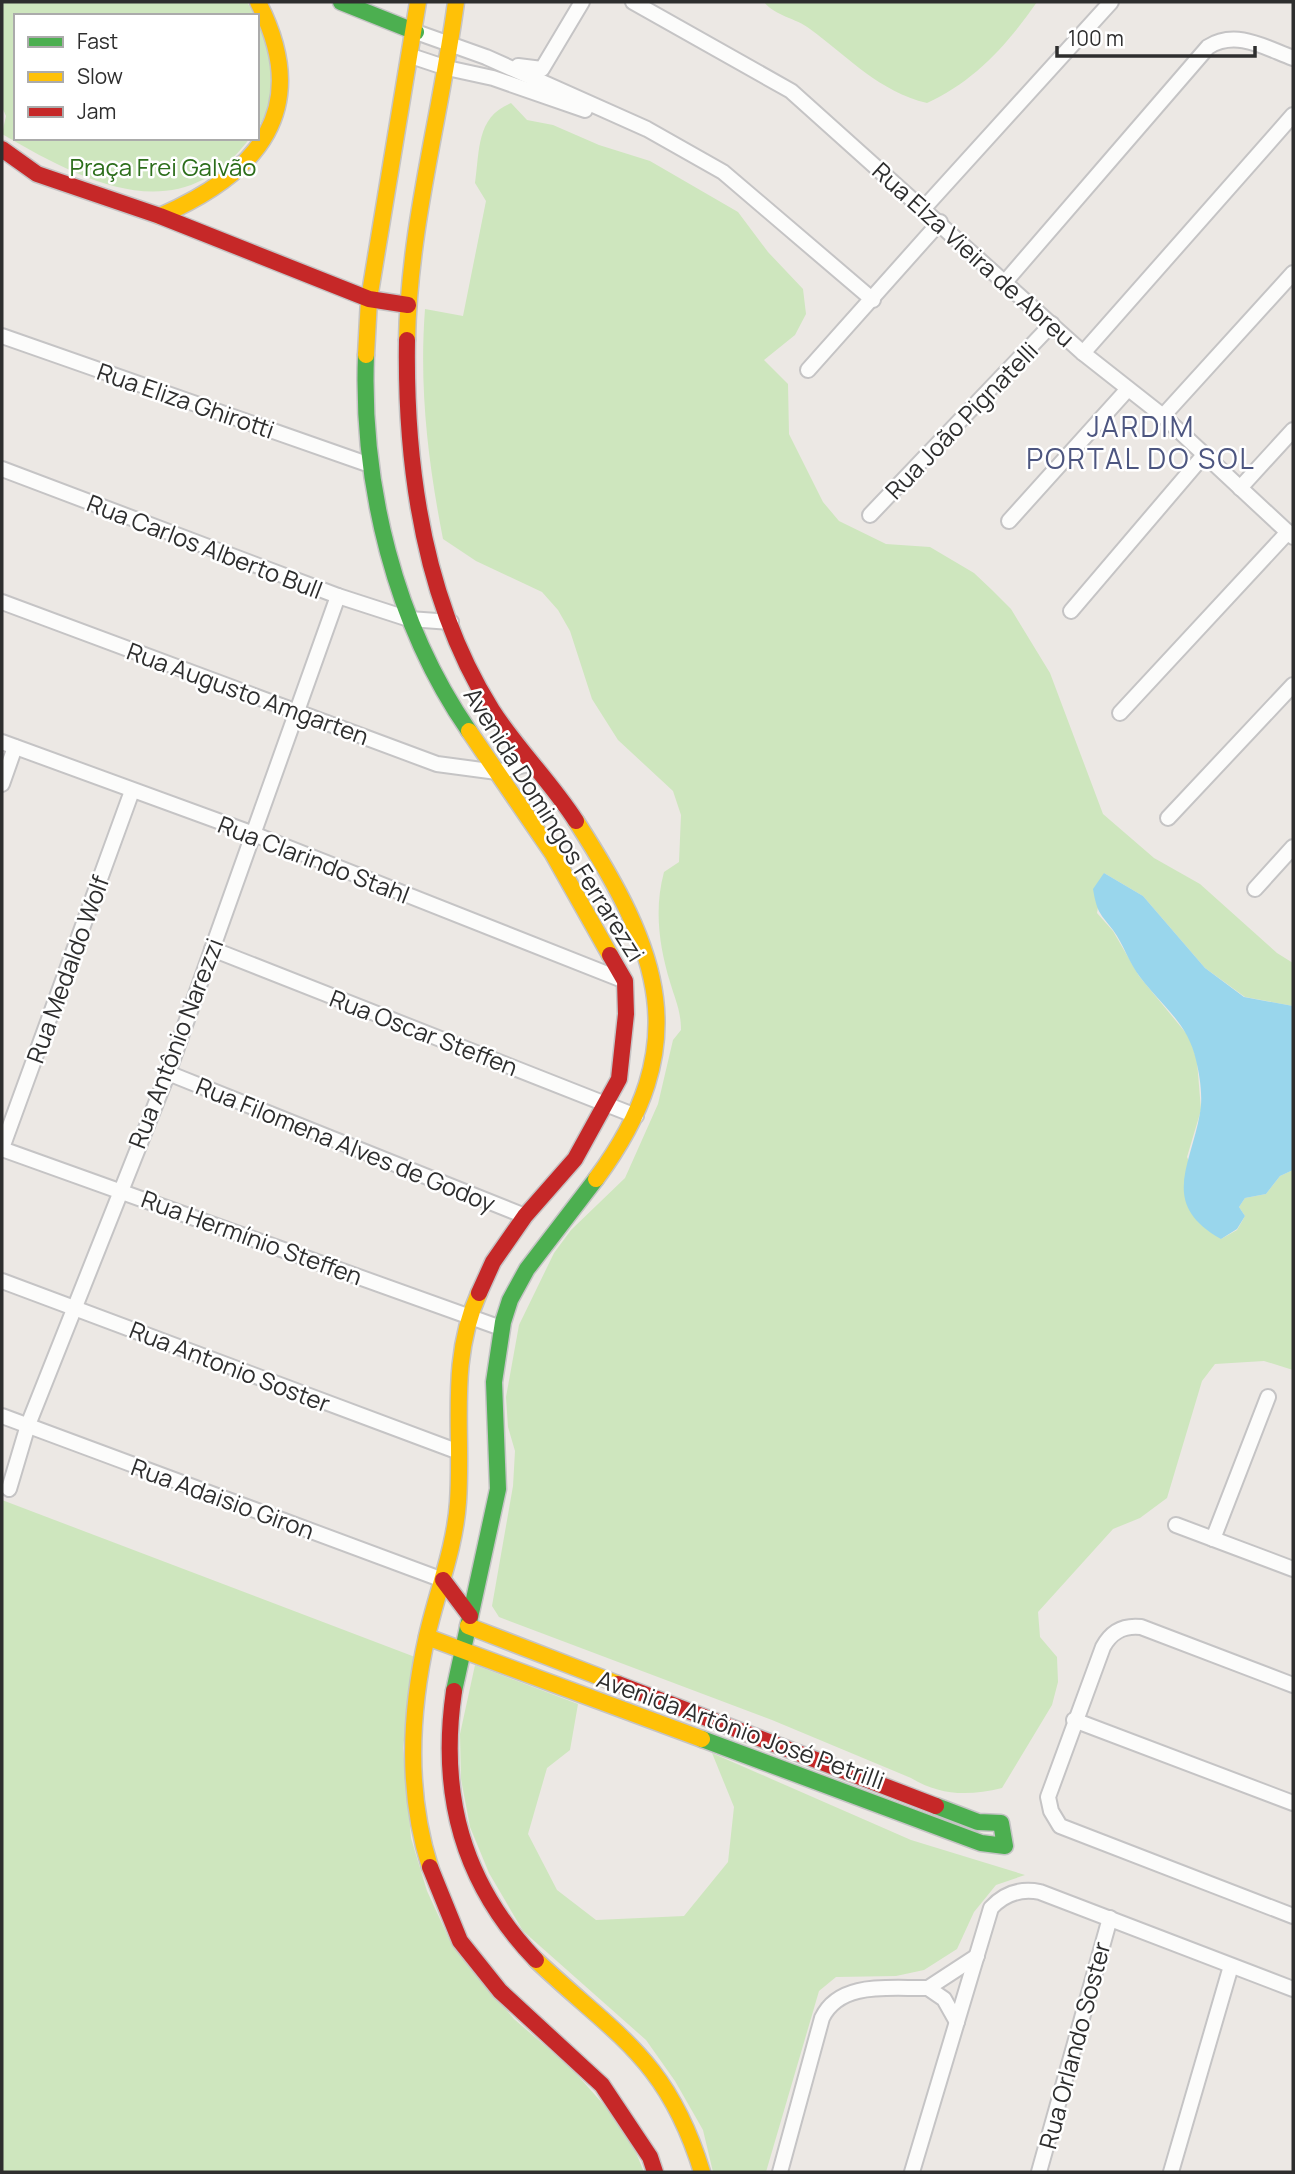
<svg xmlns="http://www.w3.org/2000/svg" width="1295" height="2174" viewBox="0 0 1295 2174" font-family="Manrope,sans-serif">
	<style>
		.green { fill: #cee6be }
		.water { fill: #99d6ec }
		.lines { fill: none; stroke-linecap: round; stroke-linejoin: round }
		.street-casing { stroke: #c5c4c5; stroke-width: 18 }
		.fast-casing { stroke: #c5c4c5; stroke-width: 19 }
		.slow-casing { stroke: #c5c4c5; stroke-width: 19 }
		.jam-casing { stroke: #c5c4c5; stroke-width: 19 }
		.street { stroke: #fcfcfb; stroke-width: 14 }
		.fast { stroke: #4caf50; stroke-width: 16 }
		.slow { stroke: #ffc107; stroke-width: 16 }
		.jam { stroke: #c62828; stroke-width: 16 }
		.labels { text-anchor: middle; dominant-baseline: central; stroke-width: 5; stroke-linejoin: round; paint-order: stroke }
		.park-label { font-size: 24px; fill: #2c6e1b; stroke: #fff }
		.street-label { font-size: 24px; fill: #2e2e2e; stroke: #fff }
		.quarter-label { font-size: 28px; letter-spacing: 2px; fill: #4d5680; stroke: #fff }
	</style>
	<rect width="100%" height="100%" fill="#ece8e4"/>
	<g class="green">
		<path d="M2 2H247L255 16H16V138H250C179 233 85 182 2 134L6 116 2 107Z"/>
		<path d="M764 2H1037C1008 44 974 82 927 103 880 92 848 57 810 29 796 18 775 16 764 2Z"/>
		<path d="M257 19C276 53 282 96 257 128Z"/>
		<path d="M511 103 527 120 553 125 599 145 650 161 738 212 768 252 803 289 806 314 795 335 764 360 788 384 789 434 823 502 839 521 886 544 930 547 974 573 992 590 1011 609 1050 673 1103 814 1154 858 1200 884 1277 953 1293 963V1006L1245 997 1205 968 1143 896 1104 873 1097 913 1113 931 1139 976 1190 1038 1197 1061 1201 1110 1187 1157 1221 1239 1237 1230 1245 1216 1239 1207 1245 1198 1266 1194 1280 1176 1293 1170V1370L1264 1361 1215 1364 1202 1381 1167 1498 1140 1518 1113 1529 1038 1612 1040 1637 1057 1657 1058 1682 1052 1705 1002 1788C969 1796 941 1796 911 1778L772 1720 499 1617 492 1606 513 1486 515 1451 508 1427 506 1397 519 1325 554 1253 571 1230 625 1178 658 1104 673 1040 681 1030C681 1011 675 999 670 982 659 945 654 909 664 872L679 862 681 815 673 791 618 740 592 699 570 631 558 610 542 592 476 561 443 539C428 462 419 388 425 309L463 316 486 201 475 183C480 150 476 117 511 103Z"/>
		<path d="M2 1500 415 1657 403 1748 411 1838 427 1891 452 1945 514 2019 572 2069 627 2131 644 2172H2Z"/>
		<path d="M475 1665 578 1704 570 1750 547 1768 528 1834 557 1890 596 1920 684 1916 728 1862 734 1807 712 1753 911 1840 1025 1875 996 1885 974 1912 957 1949 924 1970 896 1976 836 1977 819 1991 766 2172H713L703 2130 675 2081 646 2040 523 1931 489 1873 470 1827 461 1779 460 1734Z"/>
	</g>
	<path class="water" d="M1104 873 1143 896 1205 968 1244 997 1293 1006V1170L1280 1176 1266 1194 1245 1198 1239 1207 1245 1216 1237 1229 1221 1239C1159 1204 1191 1166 1200 1113 1203 1097 1200 1076 1196 1060 1188 1023 1161 1005 1140 977 1129 963 1124 945 1113 930 1099 912 1097 912 1093 889Z"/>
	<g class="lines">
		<defs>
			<g id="street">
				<path d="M633 2 791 91 1083 353 1163 416 1293 537"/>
				<path d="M416 32 486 57 647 129 723 172 873 300"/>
				<path d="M411 56 447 68 493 78 585 110"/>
				<path d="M518 66 542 69 582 2"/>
				<path d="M924 208 1111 2"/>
				<path d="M1005 282 1208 47C1236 29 1266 48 1293 58"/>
				<path d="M2 336 370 465"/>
				<path d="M1083 353 1293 115"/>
				<path d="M808 370 940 222"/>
				<path d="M1163 416 1293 273"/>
				<path d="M2 469 338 596 409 619 451 622"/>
				<path d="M1240 488 1293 430"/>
				<path d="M870 515 1052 324"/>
				<path d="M1009 521 1127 390"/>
				<path d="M2 602 437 764 497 772 532 763"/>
				<path d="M1071 611 1204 455"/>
				<path d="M1120 713 1288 532"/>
				<path d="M2 742 251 833 625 981"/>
				<path d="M2 784 15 747"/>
				<path d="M1168 818 1293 685"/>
				<path d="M1255 889 1293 847"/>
				<path d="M212 949 636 1116"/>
				<path d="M168 1073 525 1216"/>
				<path d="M2 1148 132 791"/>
				<path d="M2 1149 501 1328"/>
				<path d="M2 1281 459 1452"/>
				<path d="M2 1416 443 1580"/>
				<path d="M9 1489 28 1425 168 1073 338 596"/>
				<path d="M1176 1525 1293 1569"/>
				<path d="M1213 1539 1268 1397"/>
				<path d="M1293 1685 1141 1627C1123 1625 1111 1632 1103 1647L1048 1797 1051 1811 1060 1826 1293 1916"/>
				<path d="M1074 1720 1293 1803"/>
				<path d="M957 2022 944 1999 928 1988 977 1956"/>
				<path d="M780 2172 822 2018C840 1980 892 1989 928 1988"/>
				<path d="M912 2172 991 1908C1004 1894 1020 1888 1040 1892L1293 1989"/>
				<path d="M1039 2172 1110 1918"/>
				<path d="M1171 2172 1231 1966"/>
			</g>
			<g id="fast">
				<path d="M341 2 416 32"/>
				<path d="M366 355C361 485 395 624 469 731"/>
				<path d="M454 1691 498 1489 494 1382 503 1322 510 1300 527 1269 596 1179"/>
				<path d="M702 1739 981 1843 1005 1846 1001 1823 978 1822 936 1806"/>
			</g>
			<g id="slow">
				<path d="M160 216C259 173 313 109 258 2"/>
				<path d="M407 340C409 225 441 115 456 2"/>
				<path d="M366 355 369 299 418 2"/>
				<path d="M469 731 553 854 610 955"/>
				<path d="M576 821C660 951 696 1044 596 1179"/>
				<path d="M468 1626 618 1684"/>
				<path d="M427 1637 702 1739"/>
				<path d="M430 1867C406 1792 410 1712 427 1636 437 1592 455 1548 458 1502 463 1430 448 1362 479 1293"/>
				<path d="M536 1960C616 2036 667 2058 702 2172"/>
			</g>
			<g id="jam">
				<path d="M2 149 37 174 160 216 369 299 408 305"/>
				<path d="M407 340C405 467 423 600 492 710 517 749 551 782 576 821"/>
				<path d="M479 1293 493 1262 525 1216 575 1159 619 1079 626 1014 625 981 610 955"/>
				<path d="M443 1580 470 1616"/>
				<path d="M618 1684 936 1806"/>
				<path d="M454 1691C439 1794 462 1883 536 1960"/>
				<path d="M430 1867 460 1941 500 1991 602 2085 650 2157 655 2172"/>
			</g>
		</defs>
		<use href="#street" class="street-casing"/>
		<use href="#fast" class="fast-casing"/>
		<use href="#slow" class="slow-casing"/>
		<use href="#jam" class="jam-casing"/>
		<use href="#street" class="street"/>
		<use href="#fast" class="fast"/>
		<use href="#slow" class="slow"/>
		<use href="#jam" class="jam"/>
	</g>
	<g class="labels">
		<g class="park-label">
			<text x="163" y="166">Praça Frei Galvão</text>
		</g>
		<g class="street-label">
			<text transform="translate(974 254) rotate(42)">Rua Elza Vieira de Abreu</text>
			<text transform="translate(186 400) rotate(19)">Rua Eliza Ghirotti</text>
			<text transform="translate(961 420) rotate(-46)">Rua João Pignatelli</text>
			<text transform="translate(205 546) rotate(21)">Rua Carlos Alberto Bull</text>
			<text transform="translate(248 693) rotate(20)">Rua Augusto Amgarten</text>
			<text transform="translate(555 824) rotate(58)">Avenida Domingos Ferrarezzi</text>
			<text transform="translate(314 859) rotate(21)">Rua Clarindo Stahl</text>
			<text transform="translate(67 969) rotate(-70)">Rua Medaldo Wolf</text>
			<text transform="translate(424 1032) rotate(21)">Rua Oscar Steffen</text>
			<text transform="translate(175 1043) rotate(-69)">Rua Antônio Narezzi</text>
			<text transform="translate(346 1144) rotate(22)">Rua Filomena Alves de Godoy</text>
			<text transform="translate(252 1237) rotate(20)">Rua Hermínio Steffen</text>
			<text transform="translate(230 1366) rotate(21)">Rua Antonio Soster</text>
			<text transform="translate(223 1498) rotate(20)">Rua Adaisio Giron</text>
			<text transform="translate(741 1729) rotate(20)">Avenida Artônio José Petrilli</text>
			<text transform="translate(1074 2045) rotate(-75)">Rua Orlando Soster</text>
		</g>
		<g class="quarter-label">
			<text x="1141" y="426">JARDIM<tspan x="1141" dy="32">PORTAL DO SOL</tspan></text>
		</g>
	</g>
	<rect width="1295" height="2174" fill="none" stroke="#2e2e2e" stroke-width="7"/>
	<rect x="14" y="14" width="245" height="126" fill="#ffffff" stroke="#ababab" stroke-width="2"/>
	<rect x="28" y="37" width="35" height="10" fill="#4caf50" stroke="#ababab" stroke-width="2"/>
	<text x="77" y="49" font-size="21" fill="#2e2e2e">Fast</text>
	<rect x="28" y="72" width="35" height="10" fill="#ffc107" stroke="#ababab" stroke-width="2"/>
	<text x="77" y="84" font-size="21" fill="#2e2e2e">Slow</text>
	<rect x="28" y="107" width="35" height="10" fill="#c62828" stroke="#ababab" stroke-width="2"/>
	<text x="77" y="119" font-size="21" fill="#2e2e2e">Jam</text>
	<path d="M1057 46v10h198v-10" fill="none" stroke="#2e2e2e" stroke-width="3.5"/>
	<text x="1068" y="46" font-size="21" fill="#2e2e2e" stroke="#ffffff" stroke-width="5" paint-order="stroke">100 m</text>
</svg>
